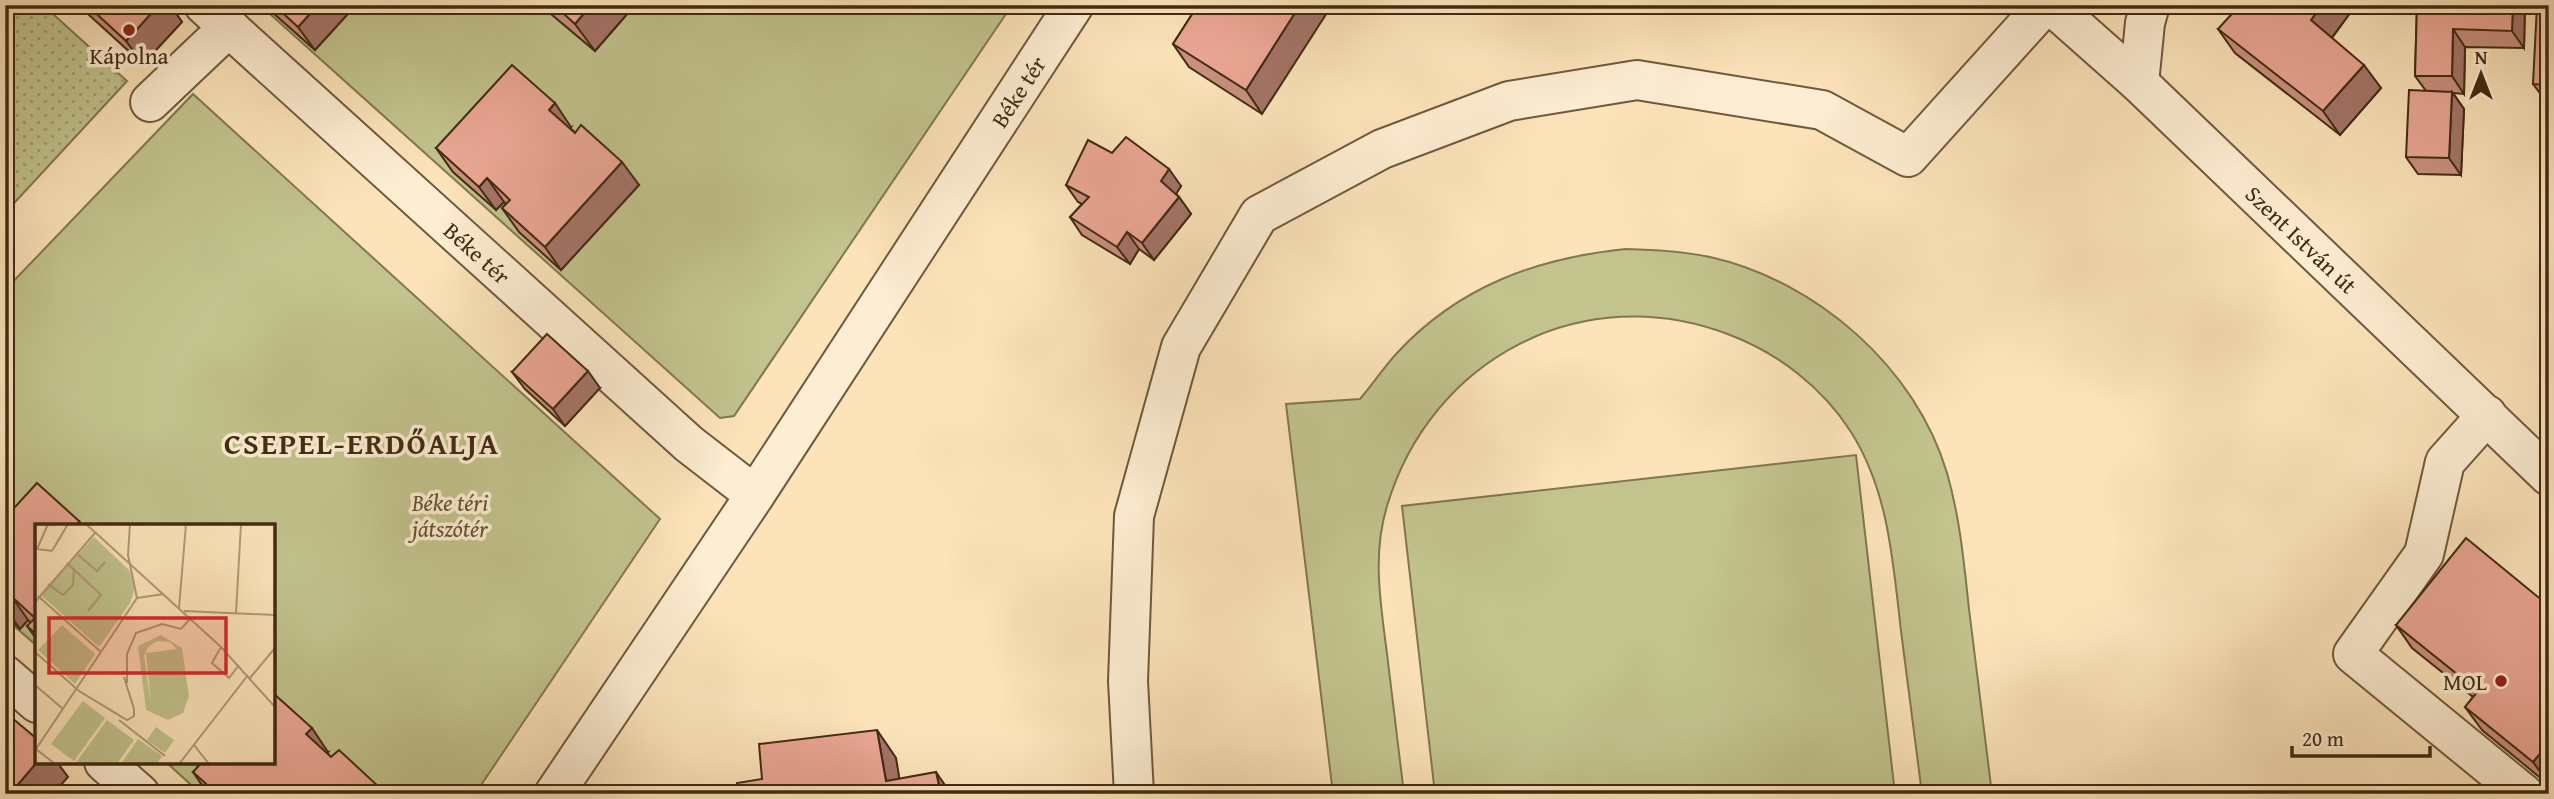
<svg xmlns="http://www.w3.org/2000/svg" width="2554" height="799" viewBox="0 0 2554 799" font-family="'Gentium Book Plus',serif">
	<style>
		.grass { fill: url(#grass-dots); stroke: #817750; stroke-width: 2 }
		.park { fill: #c2c38d; stroke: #817750; stroke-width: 2 }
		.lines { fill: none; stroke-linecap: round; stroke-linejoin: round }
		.minor-casing { stroke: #6f593c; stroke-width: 42 }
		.minor { stroke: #fdedd2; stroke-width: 38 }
		.wall { fill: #c98f7f; stroke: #402b12; stroke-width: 2 }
		.shaded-wall { fill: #a47468; stroke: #402b12; stroke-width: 2 }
		.building { fill: #eaa694; stroke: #402b12; stroke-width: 2 }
		.poi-dot { fill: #8f2418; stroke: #fdedd2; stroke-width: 2.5 }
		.labels { text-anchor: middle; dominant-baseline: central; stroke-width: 7; stroke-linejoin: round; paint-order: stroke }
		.poi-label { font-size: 23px; fill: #402b12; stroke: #fdedd2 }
		.street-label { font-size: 23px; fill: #402b12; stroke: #fdedd2 }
		.park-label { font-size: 23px; font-style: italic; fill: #605131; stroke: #fdedd2 }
		.district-label { font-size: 30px; font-weight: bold; letter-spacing: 2px; fill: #402b12; stroke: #fdedd2 }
		.inset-road { fill: none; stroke: #b19977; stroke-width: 2 }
		.view { fill: #d62828; fill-opacity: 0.15; stroke: #d62828; stroke-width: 3.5 }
		.inset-edge { fill: none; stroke: #402b12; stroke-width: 3.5 }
	</style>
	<defs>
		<pattern id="grass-dots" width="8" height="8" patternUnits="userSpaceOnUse" patternTransform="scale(1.75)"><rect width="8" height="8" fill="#c2c38d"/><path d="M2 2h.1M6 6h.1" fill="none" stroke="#9f9f72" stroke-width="1.8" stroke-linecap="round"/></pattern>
	</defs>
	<rect width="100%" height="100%" fill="#fce3ba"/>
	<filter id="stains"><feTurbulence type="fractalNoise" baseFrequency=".00286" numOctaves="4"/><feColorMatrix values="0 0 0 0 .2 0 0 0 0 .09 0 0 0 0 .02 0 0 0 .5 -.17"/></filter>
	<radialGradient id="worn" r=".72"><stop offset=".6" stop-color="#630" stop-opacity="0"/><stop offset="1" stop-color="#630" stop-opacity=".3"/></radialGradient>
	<path class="grass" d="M5 5H43L127 81 5 213Z"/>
	<g class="park">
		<path d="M260 5H1012L734 416 720 418Z"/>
		<path d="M193 94 660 519 475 794H201L166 762H273V526H37V646L5 618V290Z"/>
		<path d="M1626 249C1654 250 1682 251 1710 257 1817 281 1916 368 1947 473 1960 518 1964 563 1969 609 1977 671 1984 732 1992 794H1922C1915 740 1908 685 1901 631 1893 563 1889 492 1851 432 1823 388 1778 353 1730 335 1584 278 1431 358 1387 506 1371 558 1382 611 1388 662 1393 706 1399 750 1404 794H1333L1286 404 1360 399C1373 384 1384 367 1397 353 1459 286 1537 258 1626 249Z"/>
		<path d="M1856 455 1895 794H1435L1402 506Z"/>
	</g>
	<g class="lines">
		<defs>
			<g id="minor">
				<path id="s1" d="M204 5 689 444 755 495"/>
				<path id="s2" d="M2051 5 2139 83 2549 476"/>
				<path d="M2139 83 2145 23 2150 5"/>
				<path d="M150 102 229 27"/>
				<path d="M2487 415 2445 462 2424 554 2353 654 2524 794"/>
				<path d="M5 675 37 703"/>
				<path d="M104 762 140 794"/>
				<path id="s3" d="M554 794 755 495 1074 5"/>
				<path d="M1134 794 1128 681 1134 516 1181 347 1259 215 1382 149 1509 101 1637 80 1822 110 1908 157 2045 5"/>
			</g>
		</defs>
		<use href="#minor" class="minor-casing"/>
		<use href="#minor" class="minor"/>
	</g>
	<g class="wall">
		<path d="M78 5H170L182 22 143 64Z"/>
		<path d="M267 5H356L315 50 272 12Z"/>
		<path d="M542 5H635L595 51 545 9Z"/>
		<path d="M1198 5 1262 114 1189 67 1173 44Z"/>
		<path d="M2356 5 2332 38 2381 88 2340 135 2235 53 2218 29Z"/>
		<path d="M2417 5H2525L2524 48 2465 47 2464 94 2453 93 2464 109 2461 175 2418 174 2406 157 2426 91 2415 76Z"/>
		<path d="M2549 5V102L2546 101 2533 84Z"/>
		<path d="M571 127 570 128 639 185 561 270 519 232 502 208 506 204 504 202 496 210 453 172 436 148Z"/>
		<path d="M1112 153 1181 186 1176 194 1179 197 1191 214 1154 260 1139 249 1130 264 1082 235 1070 217 1082 204 1078 202 1066 185Z"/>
		<path d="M512 372 600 388 565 426 525 389Z"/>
		<path d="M5 518 79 521 83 526H37V640L27 626 31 623 28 620 20 629 5 615Z"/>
		<path d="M2549 606V785L2482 730 2465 707 2473 697 2412 648 2396 625Z"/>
		<path d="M328 752 327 753 331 757 379 787 384 794H208L193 772Z"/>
	</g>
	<g class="shaded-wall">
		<path d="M159 5H170L182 22 143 64 126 41Z"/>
		<path d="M318 5H356L315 50 298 27Z"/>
		<path d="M591 5H635L595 51 575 24Z"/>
		<path d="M1300 5H1332L1262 114 1246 90Z"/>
		<path d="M2322 5H2356L2327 44 2311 20Z"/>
		<path d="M2513 5H2525L2524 48 2512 31Z"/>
		<path d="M2453 29 2465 47 2464 94 2452 76Z"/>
		<path d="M2364 65 2381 88 2340 135 2323 111Z"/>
		<path d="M2452 92 2464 109 2461 175 2449 158Z"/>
		<path d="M555 103 571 127 565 133 549 110Z"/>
		<path d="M622 162 639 185 561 270 545 247Z"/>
		<path d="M1169 169 1181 186 1173 199 1161 181Z"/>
		<path d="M487 178 504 202 496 210 479 187Z"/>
		<path d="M1179 197 1191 214 1154 260 1142 243Z"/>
		<path d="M1127 232 1139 249 1130 264 1117 247Z"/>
		<path d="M588 371 600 388 565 426 553 409Z"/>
		<path d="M12 597 28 620 20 629 5 607V604Z"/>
		<path d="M312 728 328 752 322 758 306 734Z"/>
		<path d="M877 730 896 758 902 794 886 781Z"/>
		<path d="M2549 743V784L2533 762Z"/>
		<path d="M37 762H57L68 777 53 794H10Z"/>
		<path d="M936 772 951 794H941Z"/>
		<path d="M379 787 384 794H373Z"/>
	</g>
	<g class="building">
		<path d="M87 5H159L126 41Z"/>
		<path d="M274 5H318L298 27Z"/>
		<path d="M554 5H591L575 24Z"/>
		<path d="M1198 5H1300L1246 90 1173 44Z"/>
		<path d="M2240 5H2322L2311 20 2364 65 2323 111 2218 29Z"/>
		<path d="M2417 5H2513L2512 31 2453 29 2452 76H2415Z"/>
		<path d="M2537 5H2549V85L2533 84Z"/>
		<path d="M512 65 555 103 549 110 575 133 581 125 622 162 545 247 502 208 510 200 487 178 479 187 436 148Z"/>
		<path d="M2409 90 2452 92 2449 158 2406 157Z"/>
		<path d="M1126 137 1169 169 1161 181 1179 197 1142 243 1127 232 1117 247 1070 217 1089 197 1066 185 1088 140 1112 153Z"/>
		<path d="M547 334 588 371 553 409 512 372Z"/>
		<path d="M37 483 79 521 76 526H37V635L27 626 35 618 12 597 5 604V518Z"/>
		<path d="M2466 538 2549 606V609L2546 612 2549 614V743L2533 762 2465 707 2478 691 2396 625Z"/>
		<path d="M273 693 312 728 306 734 331 757 339 750 379 787 373 794H217L193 772 202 762H273Z"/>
		<path d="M5 712 37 739V762L10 794H5Z"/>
		<path d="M877 730 886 781 936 772 941 794H738L737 783 762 779 759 744Z"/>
		<path d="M1231 787 1232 794H1175Z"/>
	</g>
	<g class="poi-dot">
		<circle cx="129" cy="30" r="7"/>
		<circle cx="2501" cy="681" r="7"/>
	</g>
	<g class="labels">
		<g class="poi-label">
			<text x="129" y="55">Kápolna</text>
			<text x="2487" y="681" text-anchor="end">MOL</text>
		</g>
		<g class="street-label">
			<text stroke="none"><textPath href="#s3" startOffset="842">Béke tér</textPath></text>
			<text stroke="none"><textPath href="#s2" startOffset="343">Szent István út</textPath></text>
			<text stroke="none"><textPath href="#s1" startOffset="369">Béke tér</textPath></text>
		</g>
		<g class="park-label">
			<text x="450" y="502">Béke téri<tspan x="450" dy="26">játszótér</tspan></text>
		</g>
		<g class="district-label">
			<text x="362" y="443">CSEPEL-ERDŐALJA</text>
		</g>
	</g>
	<g transform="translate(35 524)">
		<rect width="240" height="240" fill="#fce3ba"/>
		<path d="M59 13 95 47 100 64 95 79 64 123 6 71ZM27 101 60 130 40 160 3 126ZM126 111 147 124 154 172 148 189 133 196 111 186 103 122ZM122 117 135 118 142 125 111 129 116 181 109 132 113 123ZM48 177 70 194 39 237 16 220ZM72 196 99 216 82 240H40ZM121 203 139 216 130 229 112 216ZM103 215 127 232 122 240H86Z" fill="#c2c38d" fill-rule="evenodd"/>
		<path class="inset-road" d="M13 0 2 25 17 27M51 0 186 123 240 183M95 0 93 31 102 74M17 27 33 0M41 29 62 47 70 38M32 39 66 71 53 87M13 60 28 71 38 61 39 44M3 72 66 128M102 74 129 70M0 78 60 9M144 84 151 0M149 87 240 91M201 89 206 0M186 123 177 139 194 154 204 141M0 128 44 167 92 196 99 192V185L89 153M215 154 240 124M92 159V130L101 109 127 100 146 105 156 94M0 161 28 185M84 196 130 232M159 221 174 240M1 225 102 74M1 225 20 240M144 240 213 151"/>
		<path class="view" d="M14 94H191V149H14Z"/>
		<rect width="240" height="240" class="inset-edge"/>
	</g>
	<rect width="2554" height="799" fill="none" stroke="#fce3ba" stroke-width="28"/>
	<rect x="7" y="7" width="2540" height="785" fill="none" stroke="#402b12" stroke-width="3.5"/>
	<rect x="14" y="14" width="2526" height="771" fill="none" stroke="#402b12" stroke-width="2"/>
	<g transform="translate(2481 74)" stroke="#fdedd2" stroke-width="5" paint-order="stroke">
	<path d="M0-5L12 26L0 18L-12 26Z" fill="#402b12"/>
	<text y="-10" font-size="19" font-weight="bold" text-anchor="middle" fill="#402b12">N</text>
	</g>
	<path d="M2292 746v10h138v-10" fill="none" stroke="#402b12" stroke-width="3.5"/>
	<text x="2302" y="746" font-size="21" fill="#402b12" stroke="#fdedd2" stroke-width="5" paint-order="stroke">20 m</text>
	<rect width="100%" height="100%" filter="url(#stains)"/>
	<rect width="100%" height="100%" fill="url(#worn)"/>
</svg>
